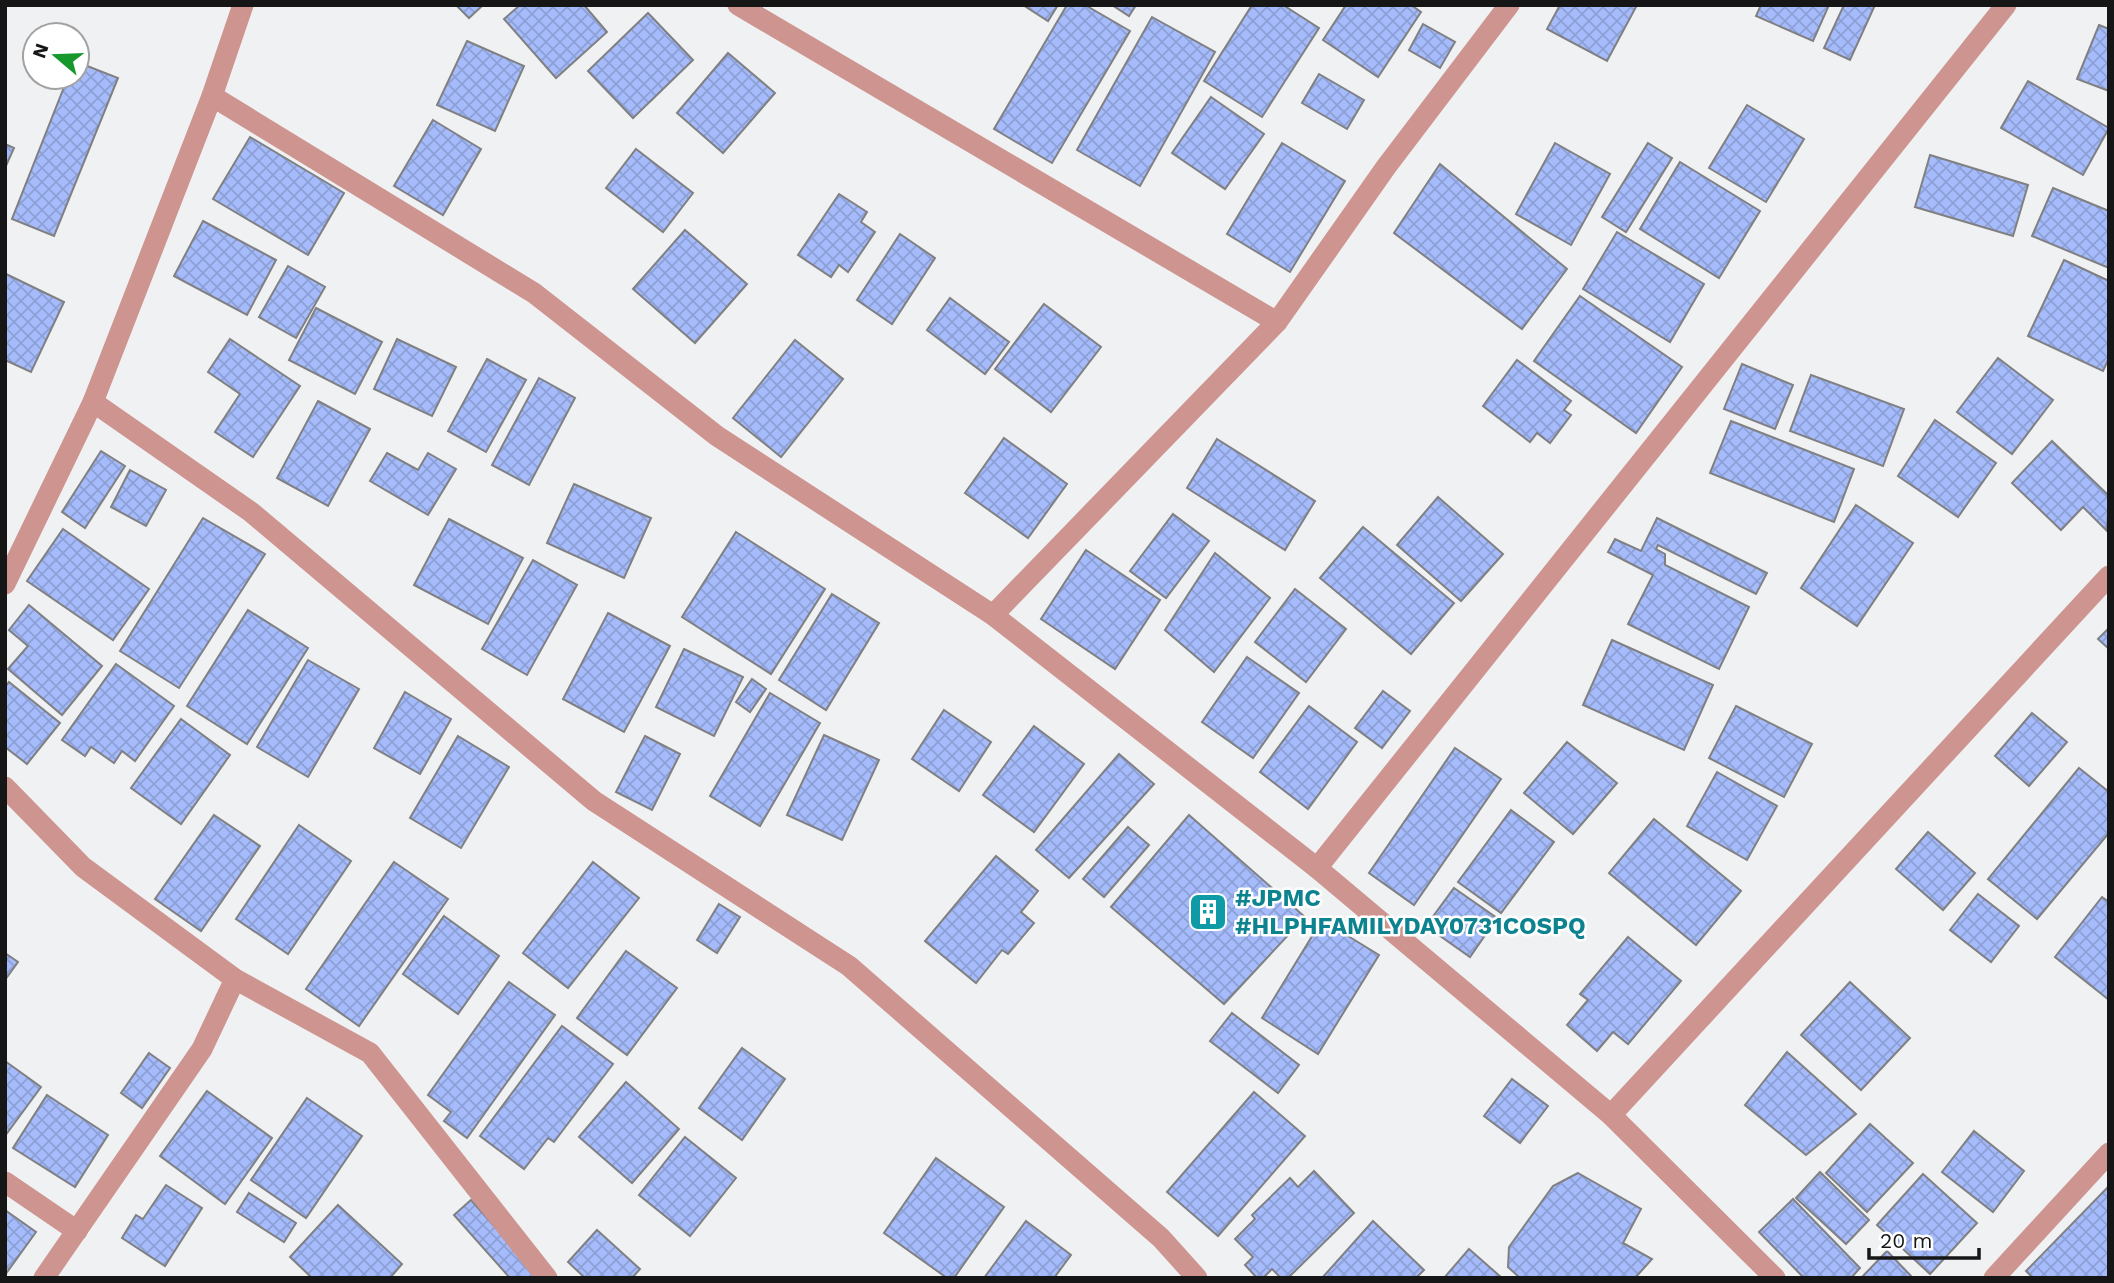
<svg xmlns="http://www.w3.org/2000/svg" width="2114" height="1283" viewBox="0 0 2114 1283" font-family="'Work Sans',sans-serif">
	<style>
		.building { fill: url(#building-cross-hatch); stroke: #808082; stroke-width: 2 }
		.lines { fill: none; stroke-linecap: round; stroke-linejoin: round }
		.minor { stroke: #cd9490; stroke-width: 21 }
		.labels { text-anchor: middle; dominant-baseline: central; stroke-width: 5; stroke-linejoin: round; paint-order: stroke }
		.culture-label { font-size: 24px; font-weight: bold; fill: #0d838f; stroke: #fff; text-anchor: start }
	</style>
	<defs>
		<pattern id="building-cross-hatch" width="8" height="8" patternUnits="userSpaceOnUse" patternTransform="scale(1.75)"><rect width="8" height="8" fill="#a5bbfb"/><path d="M0 0l8 8M0 8l8-8" fill="none" stroke="#8da0d6"/></pattern>
	</defs>
	<rect width="100%" height="100%" fill="#f0f1f3"/>
	<g class="building">
		<path d="M456 5H483L469 18Z"/>
		<path d="M520 5H584L607 32 556 78 504 19Z"/>
		<path d="M1023 5H1058L1048 21Z"/>
		<path d="M1067 5H1085L1130 31 1052 163 994 129Z"/>
		<path d="M1112 5H1136L1129 16Z"/>
		<path d="M1252 5H1283L1319 28 1262 117 1204 81Z"/>
		<path d="M1346 5H1411L1421 12 1378 77 1323 40Z"/>
		<path d="M1560 5H1637L1607 61 1547 29Z"/>
		<path d="M1761 5H1829L1813 41 1756 16Z"/>
		<path d="M1844 5H1875L1850 60 1824 48Z"/>
		<path d="M648 13 693 60 633 118 588 71Z"/>
		<path d="M1152 17 1215 52 1140 186 1077 150Z"/>
		<path d="M1423 24 1455 42 1440 68 1409 50Z"/>
		<path d="M2099 25 2109 29V91L2077 79Z"/>
		<path d="M467 41 524 66 495 131 437 105Z"/>
		<path d="M728 53 775 93 723 153 677 113Z"/>
		<path d="M77 62 118 78 54 236 12 219 68 77H77Z"/>
		<path d="M1319 74 1364 100 1347 129 1302 103Z"/>
		<path d="M2028 81 2109 128 2083 175 2001 128Z"/>
		<path d="M1211 97 1264 134 1225 189 1172 153Z"/>
		<path d="M1747 105 1804 139 1766 202 1709 168Z"/>
		<path d="M433 120 481 149 443 215 394 186Z"/>
		<path d="M250 137 344 193 308 255 213 199Z"/>
		<path d="M1282 143 1345 181 1290 272 1227 234Z"/>
		<path d="M1555 143 1610 174 1571 245 1516 214Z"/>
		<path d="M1648 143 1672 158 1626 232 1602 217Z"/>
		<path d="M5 144 14 148 5 168Z"/>
		<path d="M636 149 693 193 663 232 606 188Z"/>
		<path d="M1930 155 2028 185 2013 236 1915 207Z"/>
		<path d="M1680 162 1760 211 1719 278 1640 229Z"/>
		<path d="M1440 164 1567 269 1522 329 1394 233Z"/>
		<path d="M2053 188 2109 211V268L2032 236Z"/>
		<path d="M839 194 867 212 861 222 875 232 848 272 839 265 831 277 798 255Z"/>
		<path d="M203 221 276 260 247 315 174 276Z"/>
		<path d="M685 230 747 284 695 343 633 289Z"/>
		<path d="M1617 232 1704 284 1670 342 1583 289Z"/>
		<path d="M900 234 935 258 892 324 857 300Z"/>
		<path d="M2064 260 2109 281V358L2103 371 2028 336Z"/>
		<path d="M288 266 325 287 296 338 259 317Z"/>
		<path d="M6 274 64 302 31 372 5 360Z"/>
		<path d="M1580 296 1682 367 1636 433 1534 361Z"/>
		<path d="M950 298 1009 342 985 374 927 330Z"/>
		<path d="M1044 304 1101 347 1051 412 995 369Z"/>
		<path d="M316 308 382 342 355 394 289 360Z"/>
		<path d="M230 339 300 386 253 457 215 432 240 394 208 372Z"/>
		<path d="M397 339 456 367 432 416 374 389Z"/>
		<path d="M795 340 843 379 781 457 733 418Z"/>
		<path d="M1998 358 2053 400 2012 454 1957 412Z"/>
		<path d="M487 359 526 380 486 452 448 431Z"/>
		<path d="M1517 360 1571 401 1564 410 1571 415 1550 443 1537 433 1530 442 1483 406Z"/>
		<path d="M1742 364 1793 385 1775 429 1724 409Z"/>
		<path d="M1811 375 1904 409 1883 466 1790 431Z"/>
		<path d="M539 378 575 398 529 485 492 465Z"/>
		<path d="M318 401 370 429 328 506 277 478Z"/>
		<path d="M1935 420 1996 463 1958 517 1898 476Z"/>
		<path d="M1731 421 1854 469 1834 522 1710 473Z"/>
		<path d="M1004 438 1067 484 1028 538 965 493Z"/>
		<path d="M1217 439 1315 501 1285 550 1187 488Z"/>
		<path d="M2052 441 2109 496 2107 531 2083 507 2061 530 2012 483Z"/>
		<path d="M101 451 125 466 85 528 62 512Z"/>
		<path d="M387 453 418 470 428 453 456 469 428 515 370 481Z"/>
		<path d="M130 470 166 490 146 526 111 507Z"/>
		<path d="M574 484 651 518 624 578 547 543Z"/>
		<path d="M1438 497 1503 554 1461 601 1397 545Z"/>
		<path d="M1856 505 1913 543 1857 626 1801 588Z"/>
		<path d="M1173 514 1209 541 1166 598 1130 571Z"/>
		<path d="M203 518 265 554 179 688 120 651Z"/>
		<path d="M1657 518 1767 573 1756 594 1658 545 1656 549 1665 554V565L1749 607 1719 669 1628 624 1653 575 1608 552 1615 539 1641 551Z"/>
		<path d="M449 519 523 558 488 624 414 585Z"/>
		<path d="M1363 527 1454 603 1411 654 1320 578Z"/>
		<path d="M63 529 149 589 113 640 27 581Z"/>
		<path d="M736 532 825 589 771 674 682 617Z"/>
		<path d="M1086 550 1160 600 1115 669 1041 619Z"/>
		<path d="M1215 553 1270 598 1214 672 1165 630Z"/>
		<path d="M533 560 577 585 527 675 482 649Z"/>
		<path d="M1295 589 1346 629 1306 682 1255 642Z"/>
		<path d="M832 594 879 623 826 710 779 680Z"/>
		<path d="M29 605 102 666 62 715 8 669 28 646 9 630Z"/>
		<path d="M248 610 308 648 247 744 187 706Z"/>
		<path d="M608 613 670 646 624 732 563 699Z"/>
		<path d="M2109 628V649L2098 639Z"/>
		<path d="M1612 640 1713 685 1684 750 1583 705Z"/>
		<path d="M684 649 743 677 714 736 656 707Z"/>
		<path d="M1247 657 1299 693 1253 758 1202 722Z"/>
		<path d="M308 660 359 689 308 777 257 747Z"/>
		<path d="M116 664 174 706 135 761 122 751 114 763 91 747 85 756 62 740Z"/>
		<path d="M752 679 766 689 750 712 736 702Z"/>
		<path d="M9 682 60 723 27 764 5 747V687Z"/>
		<path d="M1383 691 1410 711 1382 748 1355 728Z"/>
		<path d="M405 692 451 719 420 774 374 748Z"/>
		<path d="M770 693 820 723 760 826 710 796Z"/>
		<path d="M1309 706 1357 742 1308 809 1260 772Z"/>
		<path d="M1736 706 1812 744 1784 797 1709 758Z"/>
		<path d="M944 710 991 742 959 791 912 759Z"/>
		<path d="M2032 713 2067 742 2029 786 1995 756Z"/>
		<path d="M181 719 230 755 181 824 131 788Z"/>
		<path d="M1034 726 1084 764 1034 832 983 795Z"/>
		<path d="M824 735 879 760 842 840 787 815Z"/>
		<path d="M458 736 509 767 461 848 410 818Z"/>
		<path d="M645 736 680 754 652 810 616 792Z"/>
		<path d="M1567 742 1617 783 1573 834 1524 793Z"/>
		<path d="M1455 748 1501 779 1414 905 1369 873Z"/>
		<path d="M1119 754 1154 784 1069 878 1036 850Z"/>
		<path d="M2079 768 2109 792V833L2037 919 1988 879Z"/>
		<path d="M1717 772 1777 806 1747 860 1687 826Z"/>
		<path d="M1511 810 1554 842 1501 913 1458 882Z"/>
		<path d="M214 815 260 846 201 931 155 899Z"/>
		<path d="M1189 815 1305 917 1224 1004 1111 907Z"/>
		<path d="M1654 819 1741 891 1696 945 1609 873Z"/>
		<path d="M299 825 351 861 288 954 236 919Z"/>
		<path d="M1128 827 1149 845 1104 897 1083 879Z"/>
		<path d="M1928 832 1975 873 1943 910 1896 869Z"/>
		<path d="M996 856 1038 891 1021 912 1034 923 1008 954 1002 950 976 983 925 941Z"/>
		<path d="M394 862 448 899 359 1026 306 989Z"/>
		<path d="M593 862 639 898 568 988 523 953Z"/>
		<path d="M1454 888 1497 918 1470 957 1426 926Z"/>
		<path d="M1978 894 2019 926 1991 962 1950 930Z"/>
		<path d="M2102 897 2109 902V1000L2055 957Z"/>
		<path d="M719 904 740 917 717 953 697 940Z"/>
		<path d="M444 916 499 956 458 1014 403 974Z"/>
		<path d="M1322 920 1379 955 1318 1054 1262 1018Z"/>
		<path d="M1628 937 1681 981 1628 1044 1613 1032 1597 1051 1567 1025 1588 1000 1580 994Z"/>
		<path d="M626 951 677 988 627 1055 577 1018Z"/>
		<path d="M5 953 18 962 5 980Z"/>
		<path d="M509 982 555 1015 467 1138 444 1121 451 1112 428 1095Z"/>
		<path d="M1850 982 1910 1038 1861 1090 1801 1035Z"/>
		<path d="M1232 1013 1299 1065 1278 1093 1210 1041Z"/>
		<path d="M562 1026 613 1064 554 1142 548 1138 524 1169 480 1136Z"/>
		<path d="M742 1048 785 1079 742 1140 699 1108Z"/>
		<path d="M1787 1052 1856 1114 1806 1155 1745 1105Z"/>
		<path d="M149 1053 170 1068 142 1108 121 1093Z"/>
		<path d="M5 1061 41 1087 5 1136Z"/>
		<path d="M1512 1079 1548 1106 1520 1143 1484 1116Z"/>
		<path d="M626 1082 679 1129 632 1183 579 1137Z"/>
		<path d="M207 1091 272 1138 225 1204 160 1156Z"/>
		<path d="M1254 1092 1305 1136 1218 1236 1167 1192Z"/>
		<path d="M47 1095 108 1135 75 1187 13 1148Z"/>
		<path d="M307 1098 362 1136 306 1218 251 1180Z"/>
		<path d="M1870 1124 1913 1163 1867 1212 1826 1173Z"/>
		<path d="M1974 1131 2024 1171 1993 1212 1942 1172Z"/>
		<path d="M685 1137 736 1178 690 1236 639 1195Z"/>
		<path d="M936 1158 1004 1207 954 1278H947L884 1233Z"/>
		<path d="M1314 1171 1354 1213 1288 1278H1281L1272 1269 1263 1278H1257L1245 1265 1253 1257 1235 1239 1255 1219 1252 1215 1290 1178 1298 1187Z"/>
		<path d="M1820 1172 1869 1220 1846 1244 1796 1198Z"/>
		<path d="M1578 1173 1641 1209 1623 1243 1652 1259 1635 1278H1520L1508 1267 1509 1247 1553 1186Z"/>
		<path d="M1923 1174 1977 1223 1930 1274 1877 1225Z"/>
		<path d="M166 1185 202 1208 165 1266 122 1238 136 1215 143 1219Z"/>
		<path d="M2109 1186V1278H2033L2026 1271Z"/>
		<path d="M249 1193 296 1223 284 1242 237 1212Z"/>
		<path d="M1793 1199 1860 1268 1851 1278H1804L1759 1232Z"/>
		<path d="M471 1200 540 1278H510L454 1215Z"/>
		<path d="M338 1205 402 1264 390 1278H312L290 1257Z"/>
		<path d="M5 1210 36 1232 5 1275Z"/>
		<path d="M1026 1221 1071 1255 1054 1278H984Z"/>
		<path d="M1373 1221 1424 1270 1416 1278H1322Z"/>
		<path d="M597 1230 640 1269 632 1278H585L568 1262Z"/>
		<path d="M1469 1249 1502 1278H1444Z"/>
		<path d="M1887 1251 1913 1278H1861Z"/>
	</g>
	<g class="lines">
		<g class="minor">
			<path d="M738 5 1277 322"/>
			<path d="M212 96 534 293 717 436 993 615 1317 868 1611 1115 1775 1278"/>
			<path d="M93 402 251 512 594 801 849 966 1161 1238 1197 1278"/>
			<path d="M5 584 93 402 212 96 243 5"/>
			<path d="M993 615 1277 322 1386 167 1509 5"/>
			<path d="M5 787 83 867 235 979 370 1053 547 1278"/>
			<path d="M1317 868 2006 5"/>
			<path d="M1611 1115 2109 576"/>
			<path d="M5 1182 77 1231"/>
			<path d="M44 1278 202 1049 235 979"/>
			<path d="M1994 1278 2109 1153"/>
		</g>
	</g>
	<defs>
		<symbol id="building-square" viewBox="-11 -11 22 22"><rect x="-9" y="-9" width="18" height="18" rx="4" fill="#0f9aa8" stroke="#fff"/><path d="M-4-6H4V6H1V3H-1V6H-4ZM-2.5-4.3h1.7v1.8h-1.7ZM.8-4.3h1.7v1.8H.8ZM-2.5-1h1.7V.8h-1.7ZM.8-1h1.7V.8H.8Z" fill="#fff"/></symbol>
	</defs>
	<g fill-rule="evenodd">
		<use href="#building-square" x="1186" y="890" width="44" height="44"/>
	</g>
	<g class="labels">
		<g class="culture-label">
			<text x="1235" y="898">#JPMC<tspan x="1235" dy="28">#HLPHFAMILYDAY0731COSPQ</tspan></text>
		</g>
	</g>
	<rect width="2114" height="1283" fill="none" stroke="#161617" stroke-width="14"/>
	<g transform="translate(56 56) rotate(289)"><circle r="33" fill="#ffffff" stroke="#a2a2a2" stroke-width="2"/>
	<path d="M0-5L12 26L0 18L-12 26Z" fill="#16982c"/>
	<text y="-10" font-size="19" font-weight="bold" text-anchor="middle" fill="#161617">N</text>
	</g>
	<path d="M1869 1248v10h110v-10" fill="none" stroke="#161617" stroke-width="3.5"/>
	<text x="1880" y="1248" font-size="21" fill="#161617" stroke="#ffffff" stroke-width="5" paint-order="stroke">20 m</text>
</svg>
